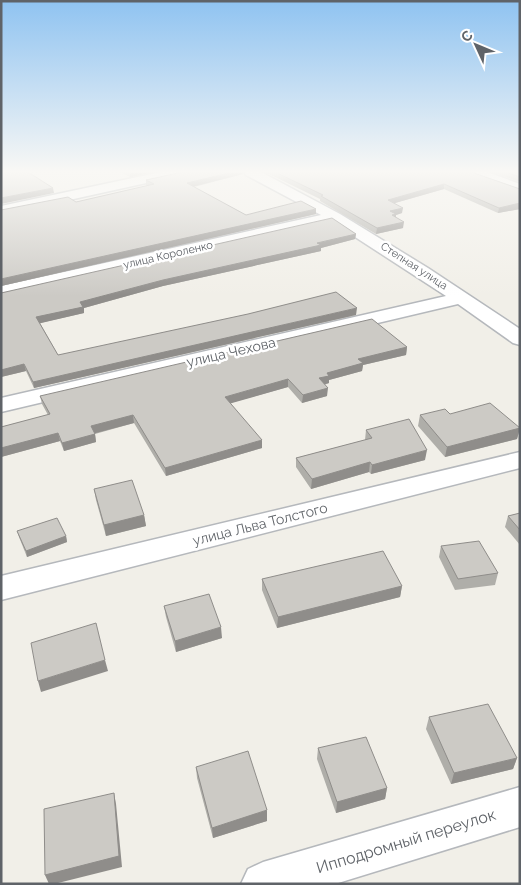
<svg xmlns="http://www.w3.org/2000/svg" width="521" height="885" viewBox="0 0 521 885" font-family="Raleway,sans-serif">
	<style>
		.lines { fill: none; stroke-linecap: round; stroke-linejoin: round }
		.street-casing { stroke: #b5b8bc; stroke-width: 3 }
		.street { fill: #fff; fill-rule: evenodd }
		.wall { fill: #afaea9 }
		.shaded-wall { fill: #8f8d8a }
		.building { fill: #cccac5; stroke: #8f8d8a }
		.labels { text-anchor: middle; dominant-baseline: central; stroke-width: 5; stroke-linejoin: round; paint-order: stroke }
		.far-street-label { font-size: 11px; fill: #5f6368; stroke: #fff }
		.street-label { font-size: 14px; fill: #5f6368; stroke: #fff }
		.near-street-label { font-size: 16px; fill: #5f6368; stroke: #fff }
	</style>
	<rect width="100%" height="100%" fill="#f1efe8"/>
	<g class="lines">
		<defs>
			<g id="street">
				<path d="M161 172H185L178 176 1 215V206Z"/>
				<path d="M244 172H261L340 214 428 268 520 329V345L513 343 458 304 1 412V398L446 296 332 222 1 298V286L321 215 246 175Z"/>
				<path d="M469 172H487L520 184V193L471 175Z"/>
				<path d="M520 452V468L1 600V576Z"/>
				<path d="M520 787V827L335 884H241L248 869 263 862Z"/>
			</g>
		</defs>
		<use href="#street" class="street-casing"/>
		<use href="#street" class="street"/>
	</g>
	<g class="wall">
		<path d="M121 172H154L130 177Z"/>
		<path d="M180 172H244L243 174 194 187 246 215 316 214 1 286 76 202 148 186 146 185V180L178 173Z"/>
		<path d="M265 172H471L520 189V209L498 213 444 189 395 203 402 213 396 215V218L403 228 376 234 320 201V199Z"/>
		<path d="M492 172H520V182Z"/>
		<path d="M356 234 355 239 321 248V251L163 286 84 308V313L40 323 58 355 356 315 34 388 26 371 1 377V293Z"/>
		<path d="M407 347 406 355 363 365 362 371 329 380V383L324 385 327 396 302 403 288 387 230 403 262 448 166 476 134 423 95 434 96 442 64 451 60 441 1 457V427L48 415 42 404 40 396Z"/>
		<path d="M450 414 520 428 517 439 445 457 418 426 420 415Z"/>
		<path d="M366 430 425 460 371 474 369 472 311 489 296 467V458L365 440Z"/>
		<path d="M94 489 144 515 146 526 106 536 96 500Z"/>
		<path d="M520 513V545L505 527 508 516Z"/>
		<path d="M17 531 66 536 67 542 27 557 19 537Z"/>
		<path d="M441 546 498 573 495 585 455 590 439 557Z"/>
		<path d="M262 579 402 586 400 597 277 628 262 590Z"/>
		<path d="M164 606 222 638 176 652 166 617Z"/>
		<path d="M429 717 517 758 513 769 451 784 426 729Z"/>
		<path d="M318 748 387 788 385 799 336 813 317 759Z"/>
		<path d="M196 767 267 821 213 838 197 778Z"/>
	</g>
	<g class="shaded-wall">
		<path d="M130 172H154L130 177Z"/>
		<path d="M233 172H244L243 174 187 188V183Z"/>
		<path d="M444 184V189L388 205V200Z"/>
		<path d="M53 188 54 193 1 204V198Z"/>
		<path d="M520 203V209L498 213 499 208Z"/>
		<path d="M403 208 402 213 396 215V220L391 221 390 211Z"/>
		<path d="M316 209V214L1 286V279Z"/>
		<path d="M404 222 403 228 376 234 377 228Z"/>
		<path d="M356 234 355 239 321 248V251L163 286 84 308V313L37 324 36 317 80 302 163 280Z"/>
		<path d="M357 308 356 315 34 388 33 382Z"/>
		<path d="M407 347 406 355 363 365 362 371 329 380V383L318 386 319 378 327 373 358 359Z"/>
		<path d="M24 364 26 371 1 377V370Z"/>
		<path d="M288 379V387L225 405V397Z"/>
		<path d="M328 388 327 396 302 403 303 395Z"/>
		<path d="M133 415 134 423 92 434 91 426Z"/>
		<path d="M520 428 517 439 445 457 447 447Z"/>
		<path d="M58 433 60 441 1 457V448Z"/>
		<path d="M95 434 96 442 64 451 62 443Z"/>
		<path d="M262 440V448L166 476 165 468Z"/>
		<path d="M427 450 425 460 371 474 372 465Z"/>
		<path d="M370 462 369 472 311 489 312 479Z"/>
		<path d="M144 515 146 526 106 536 104 525Z"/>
		<path d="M66 536 67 542 27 557 26 551Z"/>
		<path d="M402 586 400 597 277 628 278 617Z"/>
		<path d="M221 627 222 638 176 652 175 641Z"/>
		<path d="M105 660 108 671 41 692 38 681Z"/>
		<path d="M517 758 513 769 451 784 454 773Z"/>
		<path d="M387 788 385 799 336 813 337 802Z"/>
		<path d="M114 793 116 804 122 867 54 884H49L45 875Z"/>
		<path d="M267 810V821L213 838 212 828Z"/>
	</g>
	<g class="building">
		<path d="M1 172H28L53 188 1 198Z"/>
		<path d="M180 172H233L187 183 246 215 301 201 316 209 1 279V210L68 197 76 202 154 184 146 180 178 173Z"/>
		<path d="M275 172H471L520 189V203L499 208 444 184 388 200 403 208 390 211 396 214 392 215 404 222 377 228 321 196 323 195Z"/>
		<path d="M506 172H520V177Z"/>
		<path d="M332 218 356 234 317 243 321 245 163 280 80 302 83 307 36 317 58 355 248 314 336 292 357 308 33 382 24 364 1 370V293Z"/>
		<path d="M372 319 407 347 358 359 363 363 327 373 329 376 319 378 328 388 303 395 288 379 225 397 262 440 165 468 133 415 91 426 95 434 62 443 58 433 1 448V427L50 414 40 396Z"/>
		<path d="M490 403 520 428 447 447 420 415 445 409 450 414Z"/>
		<path d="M409 419 427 450 372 465 370 462 312 479 296 458 372 438 366 430Z"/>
		<path d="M132 480 144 515 104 525 94 489Z"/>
		<path d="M520 513V530L508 516Z"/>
		<path d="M57 518 66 536 26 551 17 531Z"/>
		<path d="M479 541 498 573 458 579 441 546Z"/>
		<path d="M383 551 402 586 278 617 262 579Z"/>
		<path d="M209 594 221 627 175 641 164 606Z"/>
		<path d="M96 623 105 660 38 681 31 643Z"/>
		<path d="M488 704 517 758 454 773 429 717Z"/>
		<path d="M366 737 387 788 337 802 318 748Z"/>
		<path d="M248 751 267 810 212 828 196 767Z"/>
		<path d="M114 793 119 856 45 875 44 809Z"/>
	</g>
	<linearGradient id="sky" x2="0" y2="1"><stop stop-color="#8fc3f1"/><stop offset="0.58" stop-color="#f9f8f5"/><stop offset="1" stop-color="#f9f8f5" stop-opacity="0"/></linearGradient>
	<rect width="521" height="296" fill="url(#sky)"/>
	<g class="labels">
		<g class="far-street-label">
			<text transform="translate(168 255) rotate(-13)">улица Короленко</text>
			<text transform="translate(414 266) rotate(33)">Степная улица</text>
		</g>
		<g class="street-label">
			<text transform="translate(231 352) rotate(-13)">улица Чехова</text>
			<text transform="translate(260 524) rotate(-14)">улица Льва Толстого</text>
		</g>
		<g class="near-street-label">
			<text transform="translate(406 841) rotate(-17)">Ипподромный переулок</text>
		</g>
	</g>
	<rect width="521" height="885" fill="none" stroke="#5f6368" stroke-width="5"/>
	<g transform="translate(476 45) rotate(314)" stroke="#ffffff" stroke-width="4" paint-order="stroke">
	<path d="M0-4L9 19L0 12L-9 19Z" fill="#5f6368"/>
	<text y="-8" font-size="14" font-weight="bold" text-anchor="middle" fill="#5f6368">С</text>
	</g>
</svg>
